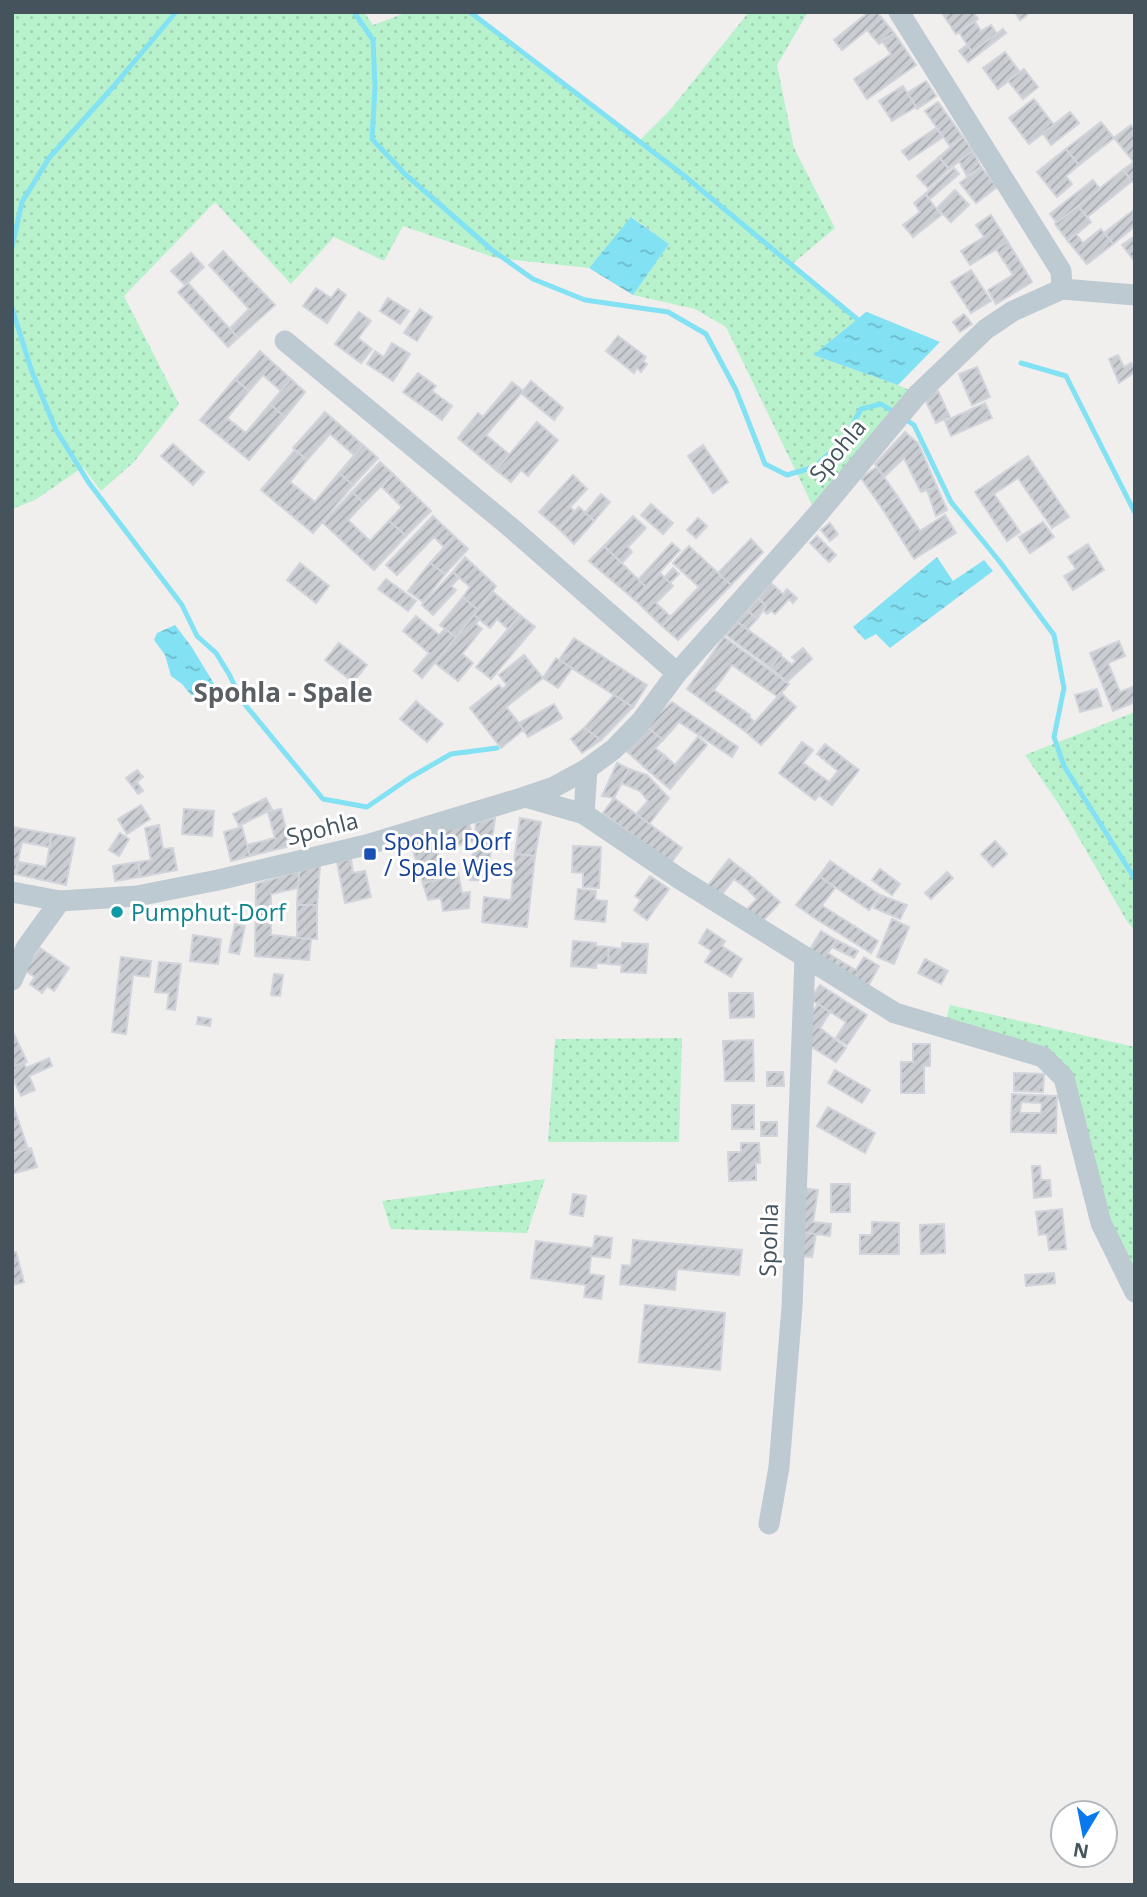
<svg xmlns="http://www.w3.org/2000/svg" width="1147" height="1897" viewBox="0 0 1147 1897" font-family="'Open Sans',sans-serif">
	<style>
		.grass { fill: url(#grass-dots) }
		.water { fill: url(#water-ripples) }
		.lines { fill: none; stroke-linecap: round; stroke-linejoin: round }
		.stream { stroke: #82e1f3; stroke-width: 5 }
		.building { fill: url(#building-hatch); stroke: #d1d4da; stroke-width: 2; fill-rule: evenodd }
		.minor { stroke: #bdcad1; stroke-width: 21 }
		.transit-dot { fill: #1a4fb4; stroke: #fff; stroke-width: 2.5 }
		.culture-dot { fill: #0f9aa8; stroke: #fff; stroke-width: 2.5 }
		.labels { text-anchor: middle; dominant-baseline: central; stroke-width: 6; stroke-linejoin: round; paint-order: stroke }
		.street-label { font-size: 23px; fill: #45535d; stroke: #fff }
		.transit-label { font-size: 23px; fill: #164399; stroke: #fff; text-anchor: start }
		.culture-label { font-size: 23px; fill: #0d838f; stroke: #fff; text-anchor: start }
		.quarter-label { font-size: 26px; font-weight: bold; fill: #5a5f64; stroke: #fff }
	</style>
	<defs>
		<pattern id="grass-dots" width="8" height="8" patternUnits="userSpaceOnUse" patternTransform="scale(1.75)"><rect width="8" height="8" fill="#b8f2cc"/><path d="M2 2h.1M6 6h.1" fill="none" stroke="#a0d1b2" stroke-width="1.8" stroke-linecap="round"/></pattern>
		<pattern id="water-ripples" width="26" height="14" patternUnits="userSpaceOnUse" patternTransform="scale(1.75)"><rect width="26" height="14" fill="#82e1f3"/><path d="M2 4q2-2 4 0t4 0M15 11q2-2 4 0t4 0" fill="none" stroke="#6cb9c8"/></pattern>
		<pattern id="building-hatch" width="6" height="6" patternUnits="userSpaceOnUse" patternTransform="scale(1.75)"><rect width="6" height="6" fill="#caced3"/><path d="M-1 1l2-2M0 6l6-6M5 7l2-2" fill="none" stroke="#a6aaae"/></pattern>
	</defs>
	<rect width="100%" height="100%" fill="#f1eeee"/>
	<g class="grass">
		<path d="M12 12H364L373 25 408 12H470L639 141 670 110 749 12H808L777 65 794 148 835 228 791 265 857 319 813 355 898 385 918 394 817 515 726 327 695 309 633 295 669 244 632 217 589 268 496 258 403 226 384 261 334 237 291 284 215 202 124 296 179 404 134 462 101 491 83 467 35 500 12 509Z"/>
		<path d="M1135 712V930L1128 923 1062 809 1025 755Z"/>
		<path d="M950 1005 1135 1047V1292L1064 1078 1043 1057 944 1028Z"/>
		<path d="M682 1038 679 1142H548L555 1039Z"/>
		<path d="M545 1179 527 1233 391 1229 382 1201Z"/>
	</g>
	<g class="water">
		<path d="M631 217 669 244 633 295 589 268Z"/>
		<path d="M866 312H867L940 342 898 385 813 355Z"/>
		<path d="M937 557 953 581 984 560 993 571 890 648 876 634 865 640 853 627Z"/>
		<path d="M175 625 191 646 219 692 199 699 191 695 182 684 171 676 165 655 154 640 157 633Z"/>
	</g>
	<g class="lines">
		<g class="stream">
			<path d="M354 12 373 40 375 87 372 139 405 174 492 250 533 279 585 300 668 312 706 334 736 390 765 464 787 475 814 467 844 440 861 409 881 404 897 414"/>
			<path d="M470 12 682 174 857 319"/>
			<path d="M12 247 22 202 49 158 113 87 176 12"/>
			<path d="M12 308 31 369 56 430 89 483 182 605 197 636 216 653 229 674 242 701 323 799 367 807 411 777 451 754 497 748"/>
			<path d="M1021 363 1066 376 1135 513"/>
			<path d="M905 419 914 425 951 502 1000 562 1054 635 1064 688 1054 737 1064 766 1135 879"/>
		</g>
	</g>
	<g class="building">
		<path d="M869 12H877L894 33 879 44 867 30 842 50 834 40Z"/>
		<path d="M944 12H973L978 19 956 34 942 13Z"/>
		<path d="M1015 12H1026L1027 15 1020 20Z"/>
		<path d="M975 22 981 31 991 25 997 34 972 52 959 32Z"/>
		<path d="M1003 29 1006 33 968 62 959 51 967 45 972 52Z"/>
		<path d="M894 33 916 65 867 99 854 79 891 54 882 41Z"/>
		<path d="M1005 52 1020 72 998 89 983 68Z"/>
		<path d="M1024 69 1038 87 1023 99 1008 81Z"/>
		<path d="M926 81 936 96 917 109 907 93Z"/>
		<path d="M903 86 916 107 892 121 879 101Z"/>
		<path d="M1034 99 1054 125 1029 144 1009 118Z"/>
		<path d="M938 102 963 137 950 146 925 111Z"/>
		<path d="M1070 112 1079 123 1051 145 1043 133Z"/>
		<path d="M1101 122 1114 138 1079 165 1066 149Z"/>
		<path d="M1131 125 1135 130V160L1133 161 1114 138Z"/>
		<path d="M936 128 943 137 909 160 902 151Z"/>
		<path d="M963 137 973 151 949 169 939 157Z"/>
		<path d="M1066 149 1079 165 1066 176 1072 184 1057 197 1037 172Z"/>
		<path d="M973 151 981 167 967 176 959 161Z"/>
		<path d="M939 157 949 169 928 188 917 176Z"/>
		<path d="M1135 161V185L1123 170Z"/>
		<path d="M981 167 997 187 976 203 960 183Z"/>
		<path d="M954 168 959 174 930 199 925 194Z"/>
		<path d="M1123 170 1132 181 1087 217 1078 206Z"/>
		<path d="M1093 180 1100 189 1057 223 1050 214Z"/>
		<path d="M955 190 969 205 951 222 937 208Z"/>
		<path d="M925 194 941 215 913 237 903 225 920 212 914 203Z"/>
		<path d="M1078 206 1091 222 1068 241 1055 224Z"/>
		<path d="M1135 209V226L1113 244 1104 233Z"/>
		<path d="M991 215 1008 242 970 265 961 251 984 237 976 225Z"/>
		<path d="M1101 229 1113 244 1087 264 1068 241 1076 234 1083 243Z"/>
		<path d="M1135 236V262L1122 245Z"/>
		<path d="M1008 242 1032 282 996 304 988 290 1013 275 996 249Z"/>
		<path d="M223 251 245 274 230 288 209 265Z"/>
		<path d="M191 253 204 267 185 285 171 271Z"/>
		<path d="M971 270 991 301 971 313 951 282Z"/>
		<path d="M245 274 275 305 238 338 230 328 249 309 230 288Z"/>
		<path d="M188 283 238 338 228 347 178 292Z"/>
		<path d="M316 288 331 298 338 289 346 295 327 323 303 306Z"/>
		<path d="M388 298 409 311 400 324 380 311Z"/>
		<path d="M420 309 432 317 417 341 404 333Z"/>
		<path d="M359 312 371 321 358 338 372 349 361 363 335 344Z"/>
		<path d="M964 314 972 324 960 332 953 322Z"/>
		<path d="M618 336 646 357 643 361 647 364 641 372 637 368 634 373 606 351Z"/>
		<path d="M392 343 410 354 393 381 367 364 375 351 384 357Z"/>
		<path d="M260 351 291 379 281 391 263 375 249 391 235 379Z"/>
		<path d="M1118 355 1124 367 1131 363 1135 367V372L1119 383 1109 359Z"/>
		<path d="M977 367 990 397 972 405 959 374Z"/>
		<path d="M418 373 436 386 432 391 452 406 442 420 403 392Z"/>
		<path d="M235 379 249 391 227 418 246 433 270 404 285 417 249 460 200 420Z"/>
		<path d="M291 379 305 392 285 417 270 404Z"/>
		<path d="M531 381 563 408 554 420 521 393Z"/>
		<path d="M512 382 523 391 486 435 510 455 496 470 458 438 478 413 483 417Z"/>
		<path d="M938 391 950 417 936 423 924 397Z"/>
		<path d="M985 403 992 418 951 436 945 421Z"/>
		<path d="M325 412 363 445 354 455 330 434 307 460 293 448Z"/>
		<path d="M537 422 558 440 528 476 521 470 511 482 496 470Z"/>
		<path d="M905 432 918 443 937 487 921 492 904 458 884 477 875 464Z"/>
		<path d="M173 444 204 472 193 485 161 456Z"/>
		<path d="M363 445 378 458 353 485 339 473Z"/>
		<path d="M703 445 728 482 713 493 688 456Z"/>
		<path d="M295 450 307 460 290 482 315 502 339 473 353 485 313 533 261 490Z"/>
		<path d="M1028 456 1069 517 1052 528 1018 478 994 494 1020 532 1007 541 975 492Z"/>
		<path d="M380 462 393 474 364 503 352 492Z"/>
		<path d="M877 467 898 497 882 508 861 478Z"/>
		<path d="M393 474 431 511 406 536 389 521 402 507 382 487Z"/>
		<path d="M573 475 587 489 570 507 575 512 559 529 539 512Z"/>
		<path d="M937 487 947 510 936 516 927 490Z"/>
		<path d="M352 492 364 503 348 520 370 541 389 521 406 536 374 570 323 523Z"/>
		<path d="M601 494 610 502 594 521 585 513Z"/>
		<path d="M898 497 920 531 945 515 956 533 914 559 882 508Z"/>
		<path d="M651 504 673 523 663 534 641 515Z"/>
		<path d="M579 507 594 521 574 544 559 529Z"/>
		<path d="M433 516 454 536 444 547 434 537 397 575 386 565Z"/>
		<path d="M633 516 646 528 628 547 632 552 622 563 604 546Z"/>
		<path d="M698 518 707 526 696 538 687 530Z"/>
		<path d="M1043 522 1054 537 1030 553 1019 537Z"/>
		<path d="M830 523 838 534 830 541 821 530Z"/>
		<path d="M454 536 468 549 445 574 430 563Z"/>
		<path d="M817 536 836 555 829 562 810 543Z"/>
		<path d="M751 539 763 552 731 585 718 573Z"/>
		<path d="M672 543 680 550 646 587 638 580Z"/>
		<path d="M1088 544 1104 570 1073 590 1064 576 1076 569 1068 557Z"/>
		<path d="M604 546 646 587 635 600 589 561Z"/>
		<path d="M689 546 731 585 678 640 662 626 699 587 673 563Z"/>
		<path d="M465 557 496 586 478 610 463 597 470 587 453 572Z"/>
		<path d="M300 563 329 586 316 603 287 580Z"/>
		<path d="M430 563 445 574 423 602 408 591Z"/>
		<path d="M673 568 679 574 670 583 664 578Z"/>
		<path d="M453 572 459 578 451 586 456 590 433 615 422 605Z"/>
		<path d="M660 573 673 586 656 603 671 617 662 626 635 600Z"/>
		<path d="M386 579 416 601 408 611 378 589Z"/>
		<path d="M771 583 783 594 787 589 797 598 793 603 789 599 775 614 771 611 767 614 764 611 766 606 758 598Z"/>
		<path d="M492 591 520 615 508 629 497 619 490 628 474 615Z"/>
		<path d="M463 597 478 610 456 637 440 625Z"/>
		<path d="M758 598 766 606 757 619 747 610Z"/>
		<path d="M747 610 757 619 747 630 736 622Z"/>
		<path d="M474 615 479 619 476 624 482 629 462 654 473 663 458 681 435 663Z"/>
		<path d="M520 615 535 627 491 679 476 667Z"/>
		<path d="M416 616 439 635 445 629 456 637 422 678 414 671 429 653 403 631Z"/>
		<path d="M736 621 781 654 771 668 726 635Z"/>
		<path d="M724 637 789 684 778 697 732 665 714 690 750 715 749 717 755 722 746 732 687 689Z"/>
		<path d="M574 638 647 685 633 707 559 660Z"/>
		<path d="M1119 641 1125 656 1108 663 1120 692 1135 686V702L1113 711 1090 653Z"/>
		<path d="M339 643 367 665 353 682 325 660Z"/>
		<path d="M803 648 812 659 787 682 771 668 780 655 792 665 796 661 792 657Z"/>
		<path d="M524 655 543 678 506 707 524 729 501 748 470 708 499 685 502 689 507 685 499 675Z"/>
		<path d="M556 658 572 668 558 688 543 678Z"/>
		<path d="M1097 689 1102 706 1080 712 1075 695Z"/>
		<path d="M781 693 796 707 761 745 746 732Z"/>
		<path d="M614 695 633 707 601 740 584 728Z"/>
		<path d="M416 701 443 724 427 742 400 719Z"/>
		<path d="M672 702 738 747 732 757 679 722 663 740 646 726Z"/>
		<path d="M554 704 562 718 528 737 519 723Z"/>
		<path d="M646 726 663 740 655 748 664 755 650 772 625 750Z"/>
		<path d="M584 728 601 740 582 753 571 739Z"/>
		<path d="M698 737 707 745 670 789 650 772 664 755 675 765Z"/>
		<path d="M802 742 813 750 803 763 829 782 815 800 779 773Z"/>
		<path d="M825 744 859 770 832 805 819 795 838 771 817 754Z"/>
		<path d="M617 763 629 769 614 798 602 796Z"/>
		<path d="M629 769 647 775 669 798 649 824 636 814 648 801 640 791 621 783Z"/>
		<path d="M137 770 143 777 137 782 143 791 138 794 126 778Z"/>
		<path d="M266 798 272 809 239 826 233 814Z"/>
		<path d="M614 798 682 848 671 863 603 813Z"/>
		<path d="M141 805 150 819 127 834 118 819Z"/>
		<path d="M184 809 214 811 212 836 182 834Z"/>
		<path d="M281 809 290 846 250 856 247 845 275 838 268 812Z"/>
		<path d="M495 818 487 881 470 880 476 823Z"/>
		<path d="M520 818 541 822 535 856 515 854Z"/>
		<path d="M469 823 474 841 437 851 445 877 423 884 410 840Z"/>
		<path d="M159 825 163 849 173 848 177 870 140 877 138 862 151 860 145 828Z"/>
		<path d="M12 827 52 834 49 847 22 842 15 874H12Z"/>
		<path d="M242 827 250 856 231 861 224 832Z"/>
		<path d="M120 833 129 839 119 856 109 850Z"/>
		<path d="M52 834 75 838 66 885 15 874 19 862 46 867Z"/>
		<path d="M995 841 1007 854 993 867 981 854Z"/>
		<path d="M573 846 601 847 599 888 583 887V873L572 872Z"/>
		<path d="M515 854 535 856 527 927 482 922 484 897 511 900Z"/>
		<path d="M351 859 353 873 365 871 371 897 345 903 337 862Z"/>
		<path d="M729 859 753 878 746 888 734 879 719 898 706 888Z"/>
		<path d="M830 861 880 895 869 910 819 876Z"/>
		<path d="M138 862 140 877 115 881 113 866Z"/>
		<path d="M320 866 317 905H297L299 871Z"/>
		<path d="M880 869 900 884 892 895 872 880Z"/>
		<path d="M299 871 298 888 271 894V935L311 939 309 960 255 956 256 884Z"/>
		<path d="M947 872 953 878 931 899 925 893Z"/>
		<path d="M458 873 462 893 470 892 469 908 443 911 441 898 428 900 423 884Z"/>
		<path d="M650 876 669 889 647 920 634 910 641 900 635 896Z"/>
		<path d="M819 876 835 888 813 917 796 905Z"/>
		<path d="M753 878 780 902 759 925 745 911 757 899 746 888Z"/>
		<path d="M578 889 596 891 595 900 607 901 605 922 575 919Z"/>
		<path d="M880 895 907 905 900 919 874 908Z"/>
		<path d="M297 905H317V939L297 938Z"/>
		<path d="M821 905 878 941 871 953 813 917Z"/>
		<path d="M892 919 909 927 894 964 877 957Z"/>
		<path d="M235 924 245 926 239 954 229 952Z"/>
		<path d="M707 929 725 941 722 946 742 959 731 977 705 962 712 951 699 943Z"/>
		<path d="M821 931 836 940 828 953 839 960 834 968 808 953Z"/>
		<path d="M193 935 221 939 218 964 190 961Z"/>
		<path d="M836 940 858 951 854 958 832 947Z"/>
		<path d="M573 941 596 943V946L609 947 608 964 597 963 596 968 571 966Z"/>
		<path d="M622 943 648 944 646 973 621 972 622 965 608 964 609 947 622 949Z"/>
		<path d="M40 948 69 968 54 991 47 986 42 993 30 984 35 977 25 971Z"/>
		<path d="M121 957 151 961 149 977 133 975 126 1034 112 1032Z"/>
		<path d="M864 957 879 966 867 988 834 968 839 960 856 970Z"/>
		<path d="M925 959 948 971 941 984 918 973Z"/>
		<path d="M159 962 181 964 175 1010 167 1009 169 993 155 992Z"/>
		<path d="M274 974 283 975 280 996 271 995Z"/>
		<path d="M820 985 867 1015 847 1045 836 1038 846 1022 810 999Z"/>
		<path d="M729 993H753L754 1017 730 1018Z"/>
		<path d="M818 1004 830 1012 820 1028 846 1048 836 1062 810 1046 807 1021Z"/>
		<path d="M198 1017 211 1019 210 1026 197 1024Z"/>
		<path d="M14 1034 27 1062 12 1067V1035Z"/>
		<path d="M753 1040 754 1081H725L723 1041Z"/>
		<path d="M913 1044H930V1066H924V1093H901V1062H913Z"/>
		<path d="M49 1058 52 1066 29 1076 35 1090 21 1096 12 1076V1067L24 1062 26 1068Z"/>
		<path d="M835 1070 870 1090 862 1103 828 1083Z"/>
		<path d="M767 1072H783L784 1086H767Z"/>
		<path d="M1014 1073 1044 1074 1043 1092 1014 1091Z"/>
		<path d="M1012 1094 1057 1096 1056 1133 1011 1132ZM1021 1102 1042 1103 1041 1113H1020Z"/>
		<path d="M12 1102 28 1149 12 1154Z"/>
		<rect x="732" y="1105" width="22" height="24"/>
		<path d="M828 1107 875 1133 865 1153 817 1126Z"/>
		<rect x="761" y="1122" width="16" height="14"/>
		<path d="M741 1143H759L760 1163H756V1180L729 1181 728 1152H741Z"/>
		<path d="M31 1148 37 1167 12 1174V1154Z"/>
		<path d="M1032 1166H1040L1041 1180H1050L1051 1196 1034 1198Z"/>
		<rect x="831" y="1184" width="19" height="28"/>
		<path d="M804 1188 818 1190 813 1222 831 1224 830 1236 798 1232Z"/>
		<path d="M573 1194 586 1196 583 1216 570 1214Z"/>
		<path d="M1062 1209 1066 1249 1049 1250 1047 1234 1039 1235 1036 1212Z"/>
		<path d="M872 1222 899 1223V1254H860V1235H872Z"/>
		<path d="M944 1224 945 1253 921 1254 920 1225Z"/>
		<path d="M803 1232 816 1234 812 1257 800 1256Z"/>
		<path d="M595 1236 612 1238 610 1258 591 1256 589 1274 604 1276 601 1299 584 1297 586 1285 531 1278 536 1241 593 1248Z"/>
		<path d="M633 1240 742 1250 739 1275 677 1269 675 1290 620 1284 622 1265 631 1266Z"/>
		<path d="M16 1252 24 1282 12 1285V1253Z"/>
		<path d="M1054 1273 1055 1283 1026 1286 1025 1275Z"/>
		<path d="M645 1305 725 1313 720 1370 639 1362Z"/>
	</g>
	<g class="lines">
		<g class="minor">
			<path d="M899 12 1061 271 1062 289"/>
			<path d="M285 341 509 526 677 673"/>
			<path d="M525 797 584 814 680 879 895 1013 1043 1057 1064 1078 1101 1223 1135 1292"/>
			<path d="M584 814 587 769"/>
			<path d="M12 892 60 901 137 896 218 880 366 845 525 797 554 787 587 769 614 749 642 720 677 673 817 515 918 394 986 329 1013 311 1062 289 1135 295"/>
			<path d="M12 980 26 948 60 901"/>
			<path d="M769 1524 779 1467 792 1307 805 957"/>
		</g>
	</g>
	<rect class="transit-dot" x="363" y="847" width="14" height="14" rx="3.5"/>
	<circle class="culture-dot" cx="117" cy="912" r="7"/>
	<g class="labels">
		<g class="street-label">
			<text transform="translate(837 450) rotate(-50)">Spohla</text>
			<text transform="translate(322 828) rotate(-14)">Spohla</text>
			<text transform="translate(768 1240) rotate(-88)">Spohla</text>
		</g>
		<g class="transit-label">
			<text x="384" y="841">Spohla Dorf<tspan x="384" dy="26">/ Spale Wjes</tspan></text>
		</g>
		<g class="culture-label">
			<text x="131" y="912">Pumphut-Dorf</text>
		</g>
		<g class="quarter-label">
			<text x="283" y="692">Spohla - Spale</text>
		</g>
	</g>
	<rect width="1147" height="1897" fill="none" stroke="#45535d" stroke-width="28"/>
	<g transform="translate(1084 1834) rotate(190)"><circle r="33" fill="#ffffff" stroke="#b5babe" stroke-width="2"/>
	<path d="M0-5L12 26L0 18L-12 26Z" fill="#0b79ee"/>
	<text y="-10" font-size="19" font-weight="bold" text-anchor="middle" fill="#45535d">N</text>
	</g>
</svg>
